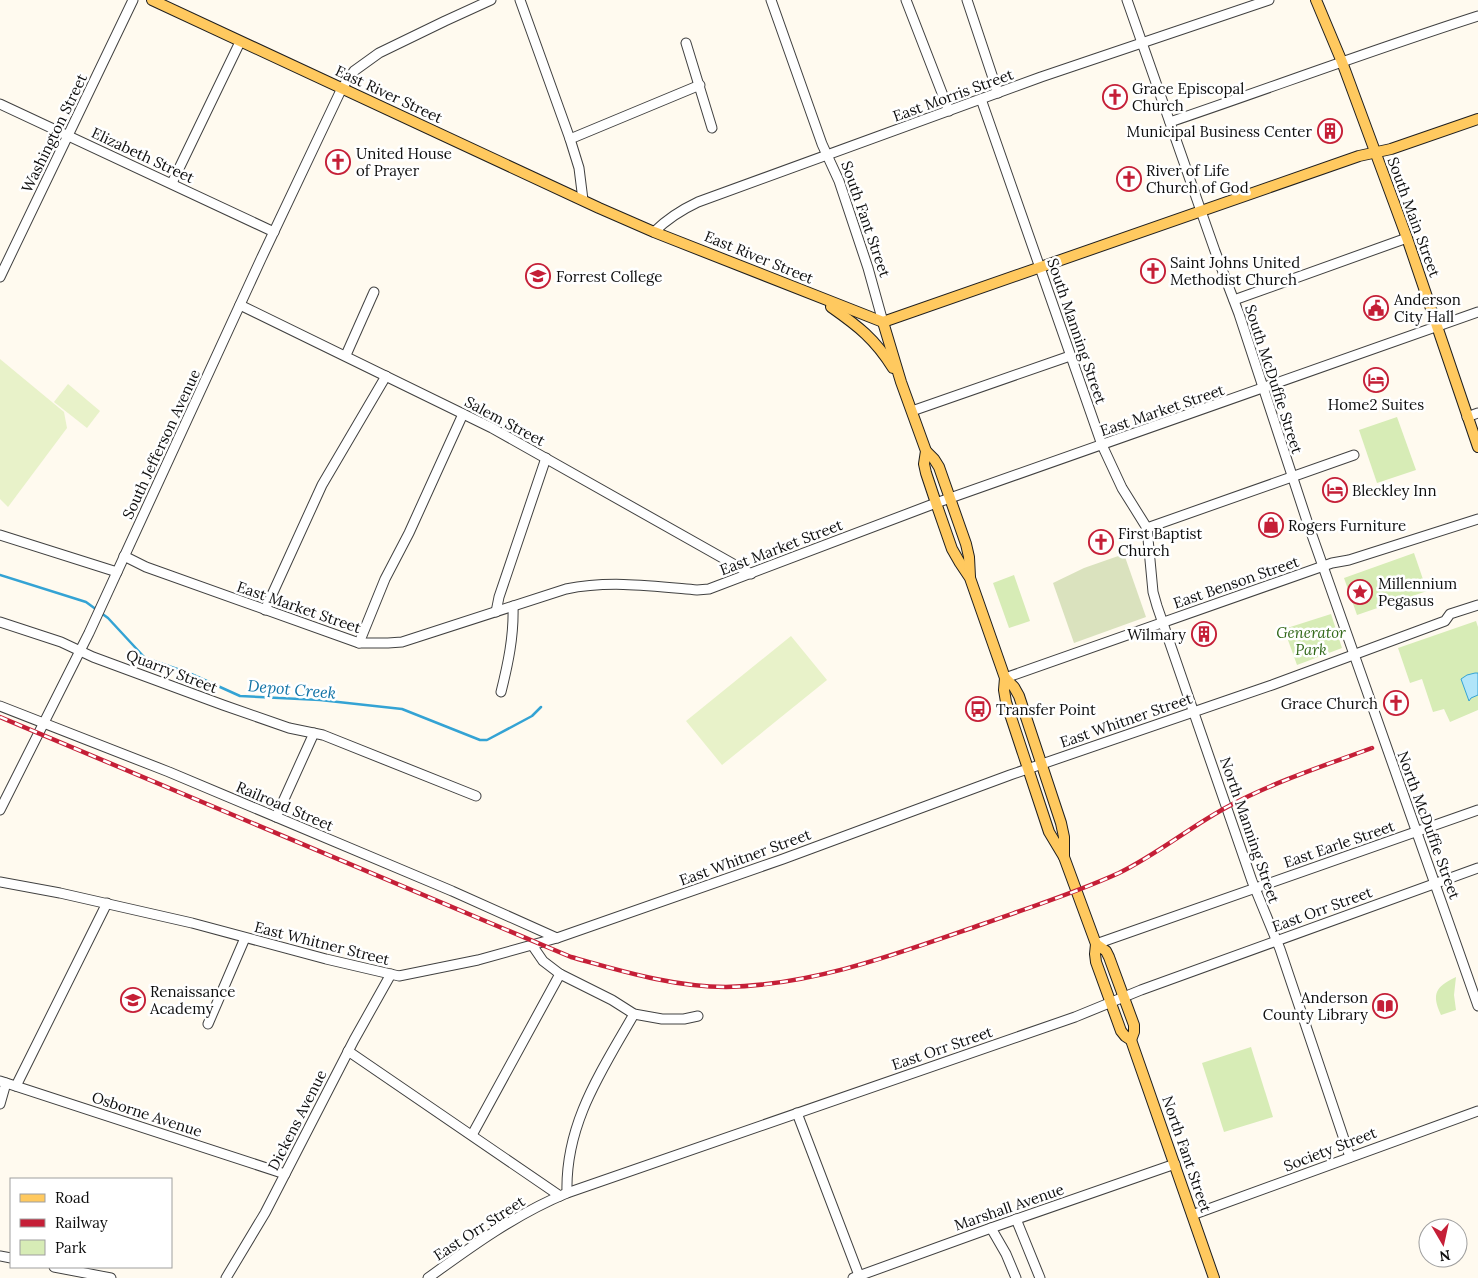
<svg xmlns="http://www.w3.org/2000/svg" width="1478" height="1278" viewBox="0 0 1478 1278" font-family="Lora,serif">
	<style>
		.green { fill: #d7ecb6 }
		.cemetery { fill: #dae2be }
		.pitch { fill: #e8f2c9 }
		.water { fill: #b1e5f9; stroke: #34a3d4 }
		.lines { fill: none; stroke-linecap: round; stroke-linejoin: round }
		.stream { stroke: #34a3d4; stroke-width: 2.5 }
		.minor-casing { stroke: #414141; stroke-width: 11 }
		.major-casing { stroke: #1f1f1f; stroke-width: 12 }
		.minor { stroke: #fff; stroke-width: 9 }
		.major { stroke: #ffc95f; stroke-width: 10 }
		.rail-casing { stroke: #c51f37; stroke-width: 4.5 }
		.rail { stroke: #fff; stroke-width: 2.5; stroke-dasharray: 8; stroke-linecap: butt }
		.labels { text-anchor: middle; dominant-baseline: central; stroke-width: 5; stroke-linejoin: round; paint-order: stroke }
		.poi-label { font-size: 15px; fill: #0e0e0e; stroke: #fff; text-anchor: start }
		.street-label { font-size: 15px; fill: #0e0e0e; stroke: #fff }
		.park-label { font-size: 15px; font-style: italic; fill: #33691b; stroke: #fff }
		.water-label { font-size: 16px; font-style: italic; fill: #1173a6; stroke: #fff }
	</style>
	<rect width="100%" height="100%" fill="#fffaef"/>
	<g class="green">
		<path d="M1397 417 1416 470 1377 483 1359 430Z"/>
		<path d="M1414 553 1427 591 1357 615 1344 578Z"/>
		<path d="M1014 575 1030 621 1009 628 993 583Z"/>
		<path d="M1331 614 1342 648 1297 665 1284 629Z"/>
		<path d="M1476 621 1478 627V710L1450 722 1444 709 1433 712 1422 679 1410 683 1398 648Z"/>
		<path d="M1456 977 1454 995 1456 1010 1441 1015C1431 993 1436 987 1456 977Z"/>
		<path d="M1251 1047 1273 1117 1224 1132 1202 1063Z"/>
	</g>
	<path class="cemetery" d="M1124 554 1146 617 1074 643 1053 583 1084 568Z"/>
	<g class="pitch">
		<path d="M0 359 64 412 67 428 8 507 0 499Z"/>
		<path d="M68 384 100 411 87 428 54 402Z"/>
		<path d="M791 636 827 680 722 765 686 721Z"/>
	</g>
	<path class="water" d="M1475 673H1478V695L1471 698 1469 701 1461 679 1467 675Z"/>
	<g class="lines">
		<path class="stream" d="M0 575 86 602 108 618 145 658 189 673 240 696 320 700 402 709 480 740H487L532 716 541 707"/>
		<defs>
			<g id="minor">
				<path d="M520 0 570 139 579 168 583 200"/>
				<path d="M771 0 822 144 839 181 868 268 883 322"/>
				<path d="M906 0 949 111"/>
				<path d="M967 0 998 93"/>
				<path d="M1127 0 1215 251 1239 314 1307 521 1478 1006"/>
				<path d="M686 43 712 128"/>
				<path d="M981 99 1102 445 1122 488 1147 528 1153 592 1157 606 1252 881 1280 949 1350 1157"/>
				<path d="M0 104 274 232"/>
				<path d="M1170 122C1273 87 1375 49 1478 16"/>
				<path d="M570 139 700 85"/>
				<path d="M172 183 240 42"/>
				<path d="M654 232C668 218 681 210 698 202L1041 77 1269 0"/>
				<path d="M0 277 133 0"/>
				<path d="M1234 300 1407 238"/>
				<path d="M240 305 492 428 751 574"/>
				<path d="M346 355 374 292"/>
				<path d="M912 411 1070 356"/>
				<path d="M1467 417 1478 413"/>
				<path d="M1147 528 1354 455"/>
				<path d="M0 535 117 572"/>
				<path d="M124 556 146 567 359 643H388L402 642 566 589C609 580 653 586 697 590L709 589 936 503 1478 312"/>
				<path d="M265 610 322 485 386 376"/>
				<path d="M496 612 499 597 546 458"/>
				<path d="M0 622 61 642 93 657 223 705 289 728 323 735 476 796"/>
				<path d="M359 643 385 579 409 533 463 414"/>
				<path d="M1005 678 1332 563 1349 560 1478 519"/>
				<path d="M501 692C508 664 514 636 513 606"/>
				<path d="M0 706 169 772 452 891 557 938"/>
				<path d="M0 810 89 633 261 259 342 88 354 71 379 53 445 21 491 0"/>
				<path d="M276 817 314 733"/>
				<path d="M0 882 60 893 192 923 326 959 399 976 478 960 557 938 783 859 1010 775 1272 685 1445 621 1450 614 1478 605"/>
				<path d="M1096 944 1478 810"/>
				<path d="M532 945 543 961 560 974 612 1000 634 1014 662 1019H684L698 1016"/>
				<path d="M208 1024 245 938"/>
				<path d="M348 1051 560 1196"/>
				<path d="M0 1081 285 1174"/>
				<path d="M16 1086 107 903"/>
				<path d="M0 1104 6 1083"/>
				<path d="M797 1113 860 1278"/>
				<path d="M472 1135 560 974"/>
				<path d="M567 1193C565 1124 601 1072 634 1014"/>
				<path d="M1192 1215 1478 1111"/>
				<path d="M1016 1219 1040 1278"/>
				<path d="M991 1228 1006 1254 1016 1278"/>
				<path d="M0 1256 11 1258"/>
				<path d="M54 1267 111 1278"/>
				<path d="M226 1278 265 1213 354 1040 391 974"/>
				<path d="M428 1278C472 1246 516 1214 567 1193L1075 1017 1141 990 1478 868"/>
				<path d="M853 1278 991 1228 1175 1164"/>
			</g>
			<g id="major">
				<path d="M152 0 599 208 654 232 883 322 1359 156 1391 149 1478 119"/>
				<path d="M1316 0 1342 62 1407 238 1478 447"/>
				<path d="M831 307C858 326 875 339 893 368"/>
				<path d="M883 322 901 382 926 451 924 464 926 473 936 503 952 549 960 563 970 578 1005 678 1004 690 1006 702 1049 832 1064 857 1096 944 1095 954 1096 962 1121 1031 1125 1036 1131 1040 1214 1278"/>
				<path d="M926 451 934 459 939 467 966 544 969 557 970 577"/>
				<path d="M1005 678 1014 687 1019 696 1061 823 1064 837V857"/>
				<path d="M1096 944 1106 951 1109 957 1134 1025V1032L1131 1040"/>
			</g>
		</defs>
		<use href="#minor" class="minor-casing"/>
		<use href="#major" class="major-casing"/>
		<use href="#minor" class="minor"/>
		<use href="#major" class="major"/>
		<defs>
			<path id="rail" d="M0 717 571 957C622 971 673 987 726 987 816 985 899 953 983 924 1028 908 1075 893 1119 873 1158 854 1191 826 1229 806 1274 782 1323 766 1372 748"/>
		</defs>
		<use href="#rail" class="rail-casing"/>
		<use href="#rail" class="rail"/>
	</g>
	<defs>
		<symbol id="church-ring" viewBox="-11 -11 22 22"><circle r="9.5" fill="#fff" stroke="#c51f37" stroke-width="1.5"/><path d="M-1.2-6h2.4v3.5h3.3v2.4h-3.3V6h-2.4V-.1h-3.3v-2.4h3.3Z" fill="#c51f37"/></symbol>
		<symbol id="building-ring" viewBox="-11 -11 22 22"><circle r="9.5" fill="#fff" stroke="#c51f37" stroke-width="1.5"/><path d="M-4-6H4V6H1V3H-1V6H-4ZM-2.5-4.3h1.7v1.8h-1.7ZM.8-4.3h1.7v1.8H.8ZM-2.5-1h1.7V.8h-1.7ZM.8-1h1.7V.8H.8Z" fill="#c51f37"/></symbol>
		<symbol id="university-ring" viewBox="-11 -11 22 22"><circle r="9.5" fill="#fff" stroke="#c51f37" stroke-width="1.5"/><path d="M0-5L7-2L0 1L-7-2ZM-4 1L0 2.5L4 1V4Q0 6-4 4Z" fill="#c51f37"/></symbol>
		<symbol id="civic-ring" viewBox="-11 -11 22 22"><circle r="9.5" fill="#fff" stroke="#c51f37" stroke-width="1.5"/><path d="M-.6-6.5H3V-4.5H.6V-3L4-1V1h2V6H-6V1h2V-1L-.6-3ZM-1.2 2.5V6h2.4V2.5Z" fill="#c51f37"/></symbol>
		<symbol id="hotel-ring" viewBox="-11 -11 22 22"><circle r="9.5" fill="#fff" stroke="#c51f37" stroke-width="1.5"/><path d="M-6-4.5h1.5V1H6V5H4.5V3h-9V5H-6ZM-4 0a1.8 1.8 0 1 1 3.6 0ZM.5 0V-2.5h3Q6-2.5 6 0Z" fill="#c51f37"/></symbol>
		<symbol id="shop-ring" viewBox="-11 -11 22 22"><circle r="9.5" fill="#fff" stroke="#c51f37" stroke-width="1.5"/><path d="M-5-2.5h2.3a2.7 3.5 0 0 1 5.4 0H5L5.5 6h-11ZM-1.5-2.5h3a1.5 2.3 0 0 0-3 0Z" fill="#c51f37"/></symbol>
		<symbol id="sight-ring" viewBox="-11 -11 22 22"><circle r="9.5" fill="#fff" stroke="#c51f37" stroke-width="1.5"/><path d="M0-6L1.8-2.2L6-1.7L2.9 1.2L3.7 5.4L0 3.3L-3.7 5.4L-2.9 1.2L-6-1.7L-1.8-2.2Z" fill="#c51f37"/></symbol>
		<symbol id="bus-ring" viewBox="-11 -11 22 22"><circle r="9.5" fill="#fff" stroke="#c51f37" stroke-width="1.5"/><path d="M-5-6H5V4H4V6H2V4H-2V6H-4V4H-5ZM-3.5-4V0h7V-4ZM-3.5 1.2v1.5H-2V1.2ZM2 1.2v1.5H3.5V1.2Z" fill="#c51f37"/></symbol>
		<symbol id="school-ring" viewBox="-11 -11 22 22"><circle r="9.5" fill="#fff" stroke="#c51f37" stroke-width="1.5"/><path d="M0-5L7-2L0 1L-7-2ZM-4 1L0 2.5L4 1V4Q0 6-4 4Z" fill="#c51f37"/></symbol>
		<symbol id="library-ring" viewBox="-11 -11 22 22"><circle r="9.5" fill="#fff" stroke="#c51f37" stroke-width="1.5"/><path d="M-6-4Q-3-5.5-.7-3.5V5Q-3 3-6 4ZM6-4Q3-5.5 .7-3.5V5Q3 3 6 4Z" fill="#c51f37"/></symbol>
	</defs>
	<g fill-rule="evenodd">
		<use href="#church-ring" x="1101" y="83" width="28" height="28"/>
		<use href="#building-ring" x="1316" y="117" width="28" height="28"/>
		<use href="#church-ring" x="324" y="148" width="28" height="28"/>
		<use href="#church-ring" x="1115" y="165" width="28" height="28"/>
		<use href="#church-ring" x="1139" y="257" width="28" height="28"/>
		<use href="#university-ring" x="524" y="262" width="28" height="28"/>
		<use href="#civic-ring" x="1362" y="294" width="28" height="28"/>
		<use href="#hotel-ring" x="1362" y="366" width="28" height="28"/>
		<use href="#hotel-ring" x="1321" y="476" width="28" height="28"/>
		<use href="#shop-ring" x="1257" y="511" width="28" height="28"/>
		<use href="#church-ring" x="1087" y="528" width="28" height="28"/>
		<use href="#sight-ring" x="1346" y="578" width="28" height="28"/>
		<use href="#building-ring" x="1190" y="620" width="28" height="28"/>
		<use href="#church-ring" x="1382" y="689" width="28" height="28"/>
		<use href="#bus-ring" x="964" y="695" width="28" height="28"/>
		<use href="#school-ring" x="119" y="986" width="28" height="28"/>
		<use href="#library-ring" x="1371" y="992" width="28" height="28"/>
	</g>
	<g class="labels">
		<g class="poi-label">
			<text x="1132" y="88">Grace Episcopal<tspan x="1132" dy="17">Church</tspan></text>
			<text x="1312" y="131" text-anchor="end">Municipal Business Center</text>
			<text x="356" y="153">United House<tspan x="356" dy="17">of Prayer</tspan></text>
			<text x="1146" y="170">River of Life<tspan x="1146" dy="17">Church of God</tspan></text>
			<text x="1170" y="262">Saint Johns United<tspan x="1170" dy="17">Methodist Church</tspan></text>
			<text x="556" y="276">Forrest College</text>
			<text x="1394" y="299">Anderson<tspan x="1394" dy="17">City Hall</tspan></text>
			<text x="1376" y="404" text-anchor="middle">Home2 Suites</text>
			<text x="1352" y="490">Bleckley Inn</text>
			<text x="1288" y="525">Rogers Furniture</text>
			<text x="1118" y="533">First Baptist<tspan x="1118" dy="17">Church</tspan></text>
			<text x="1378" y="583">Millennium<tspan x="1378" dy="17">Pegasus</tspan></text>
			<text x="1186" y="634" text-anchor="end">Wilmary</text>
			<text x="1378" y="703" text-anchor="end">Grace Church</text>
			<text x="996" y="709">Transfer Point</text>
			<text x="150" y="991">Renaissance<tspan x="150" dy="17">Academy</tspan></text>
			<text x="1368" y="997" text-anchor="end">Anderson<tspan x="1368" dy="17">County Library</tspan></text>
		</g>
		<g class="street-label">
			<text transform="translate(389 94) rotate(25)">East River Street</text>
			<text transform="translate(953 95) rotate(-20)">East Morris Street</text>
			<text transform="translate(54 133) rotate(-64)">Washington Street</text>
			<text transform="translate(143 155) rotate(25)">Elizabeth Street</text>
			<text transform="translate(1414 217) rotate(70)">South Main Street</text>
			<text transform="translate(866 219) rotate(71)">South Fant Street</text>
			<text transform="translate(759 257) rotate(22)">East River Street</text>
			<text transform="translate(1077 331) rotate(71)">South Manning Street</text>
			<text transform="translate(1274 379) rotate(72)">South McDuffie Street</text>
			<text transform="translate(1162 410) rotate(-19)">East Market Street</text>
			<text transform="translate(505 421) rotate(28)">Salem Street</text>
			<text transform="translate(161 444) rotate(-65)">South Jefferson Avenue</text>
			<text transform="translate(781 547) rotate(-21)">East Market Street</text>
			<text transform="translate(1236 582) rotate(-19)">East Benson Street</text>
			<text transform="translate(299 607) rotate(19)">East Market Street</text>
			<text transform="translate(172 671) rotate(21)">Quarry Street</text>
			<text transform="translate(1126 720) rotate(-19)">East Whitner Street</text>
			<text transform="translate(285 806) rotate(23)">Railroad Street</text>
			<text transform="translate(1429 825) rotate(70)">North McDuffie Street</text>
			<text transform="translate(1250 830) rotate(71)">North Manning Street</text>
			<text transform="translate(1339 844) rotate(-19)">East Earle Street</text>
			<text transform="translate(745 857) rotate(-20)">East Whitner Street</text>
			<text transform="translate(1322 909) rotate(-20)">East Orr Street</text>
			<text transform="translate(322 943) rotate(14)">East Whitner Street</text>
			<text transform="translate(942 1048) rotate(-19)">East Orr Street</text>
			<text transform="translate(147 1114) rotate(18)">Osborne Avenue</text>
			<text transform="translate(297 1120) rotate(-63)">Dickens Avenue</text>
			<text transform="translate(1330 1149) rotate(-21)">Society Street</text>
			<text transform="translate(1187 1154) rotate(71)">North Fant Street</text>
			<text transform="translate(1009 1207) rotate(-19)">Marshall Avenue</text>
			<text transform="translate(479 1228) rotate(-33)">East Orr Street</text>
		</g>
		<g class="park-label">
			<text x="1311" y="632">Generator<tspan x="1311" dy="17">Park</tspan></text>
		</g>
		<g class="water-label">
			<text transform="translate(292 689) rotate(5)">Depot Creek</text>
		</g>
	</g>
	<rect x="10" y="1178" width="162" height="90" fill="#ffffff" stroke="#9f9f9f"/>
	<rect x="20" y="1194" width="25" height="8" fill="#ffc95f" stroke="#9f9f9f"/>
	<text x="55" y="1203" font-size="15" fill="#0e0e0e">Road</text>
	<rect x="20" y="1219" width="25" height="8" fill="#c51f37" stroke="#9f9f9f"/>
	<text x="55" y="1228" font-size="15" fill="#0e0e0e">Railway</text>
	<rect x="20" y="1240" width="25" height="15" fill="#d7ecb6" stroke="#9f9f9f"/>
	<text x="55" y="1253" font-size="15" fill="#0e0e0e">Park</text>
	<g transform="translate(1443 1243) rotate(171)"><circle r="24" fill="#ffffff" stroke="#9f9f9f"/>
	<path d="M0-4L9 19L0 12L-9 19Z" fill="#c51f37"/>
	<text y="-8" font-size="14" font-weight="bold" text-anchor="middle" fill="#0e0e0e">N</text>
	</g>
</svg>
